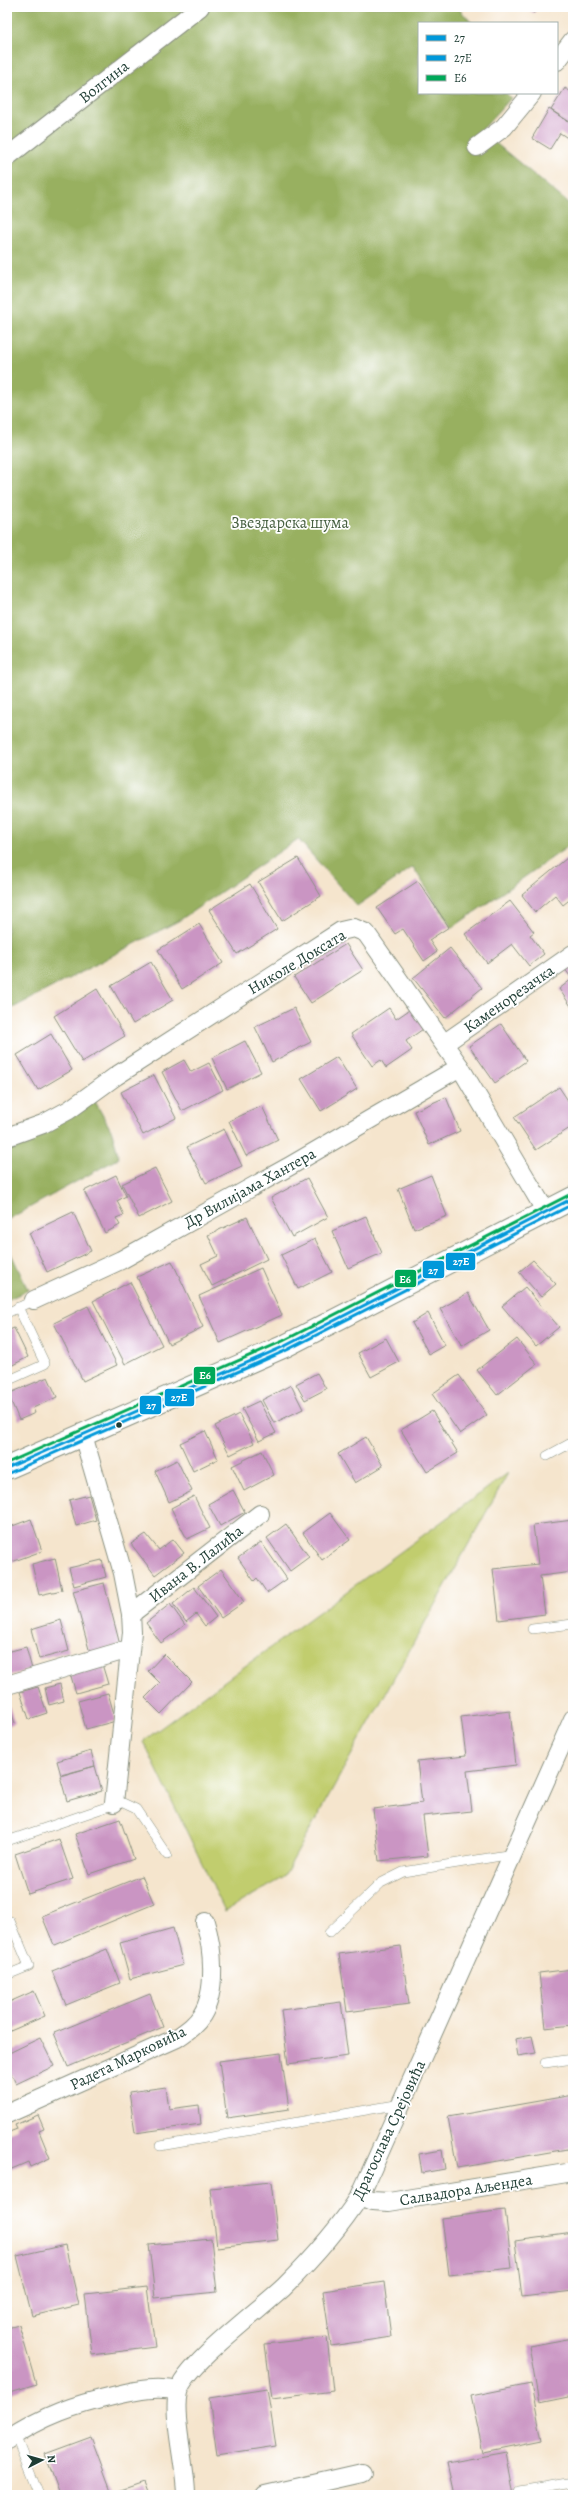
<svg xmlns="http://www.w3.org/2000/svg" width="580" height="2502" viewBox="0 0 580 2502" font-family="Alegreya,serif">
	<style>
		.green { fill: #c1cd6e; stroke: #708551 }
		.forest { fill: #98b061; stroke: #5c764a }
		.building { fill: #ca95c3 }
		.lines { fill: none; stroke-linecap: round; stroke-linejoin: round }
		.lane-casing { stroke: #8a9180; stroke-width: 10 }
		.street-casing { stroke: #8a9180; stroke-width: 20 }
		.secondary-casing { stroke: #8a9180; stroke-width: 24 }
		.lane { stroke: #fff; stroke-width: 9 }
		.street { stroke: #fff; stroke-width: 18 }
		.secondary { stroke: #fff; stroke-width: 22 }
		.bus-1-casing { stroke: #fff; stroke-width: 6 }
		.bus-2-casing { stroke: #fff; stroke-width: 6 }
		.bus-3-casing { stroke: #fff; stroke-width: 6 }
		.bus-1 { stroke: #0098da; stroke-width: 3 }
		.bus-2 { stroke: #0098da; stroke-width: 3 }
		.bus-3 { stroke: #00a859; stroke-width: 3 }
		.bus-dot { fill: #1f3d34; stroke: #fff; stroke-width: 1.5 }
		.labels { text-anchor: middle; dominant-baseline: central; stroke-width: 3.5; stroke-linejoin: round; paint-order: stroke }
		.street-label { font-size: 16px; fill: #1f3d34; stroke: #fff }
		.park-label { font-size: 16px; fill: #486142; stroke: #fff }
		.line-badge { stroke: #fff; stroke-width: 1.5 }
		.badge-label { font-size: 11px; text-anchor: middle; font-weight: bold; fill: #fff }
	</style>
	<rect width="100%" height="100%" fill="#fff"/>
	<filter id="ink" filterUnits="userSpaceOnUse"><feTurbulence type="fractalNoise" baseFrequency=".025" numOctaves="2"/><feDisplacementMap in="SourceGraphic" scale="8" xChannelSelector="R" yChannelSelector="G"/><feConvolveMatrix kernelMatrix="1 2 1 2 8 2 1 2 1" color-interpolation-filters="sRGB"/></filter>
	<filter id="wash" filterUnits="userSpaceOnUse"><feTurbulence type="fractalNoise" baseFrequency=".012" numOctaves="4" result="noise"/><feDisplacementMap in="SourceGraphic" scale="16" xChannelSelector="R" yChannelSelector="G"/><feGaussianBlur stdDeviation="0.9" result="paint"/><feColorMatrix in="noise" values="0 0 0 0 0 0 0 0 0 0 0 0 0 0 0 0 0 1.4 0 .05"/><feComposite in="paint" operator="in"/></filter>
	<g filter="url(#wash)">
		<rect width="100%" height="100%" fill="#f5e5cd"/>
		<path class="green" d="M508 1473 283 1878 225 1911 143 1741Z"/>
		<g class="forest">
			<path d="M7 7H457L472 23H419V93H506L511 98 481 131 573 207V843L452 928 413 867 357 906 298 839 180 920 7 1011Z"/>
			<path d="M92 1096 112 1132 119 1158 7 1220V1141Z"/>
			<path d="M7 1245 28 1290 7 1300Z"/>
		</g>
		<g id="blocks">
			<g class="building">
				<path d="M524 7H538L534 13Z"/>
				<path d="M565 88 573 93V124L551 110Z"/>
				<path d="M549 109 573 125V132L569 139 560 133 550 149 532 138Z"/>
				<path d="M298 858 321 896 282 921 258 882Z"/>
				<path d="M567 858 573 865V897L563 905 555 895 535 912 522 895Z"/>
				<path d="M418 881 449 927 429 940 437 952 424 961 403 929 395 934 377 908Z"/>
				<path d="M250 884 277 929 237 954 209 910Z"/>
				<path d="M510 901 534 932 530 935 544 954 529 966 512 944 487 963 465 934Z"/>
				<path d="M199 924 223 963 182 989 158 950Z"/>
				<path d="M346 944 363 970 311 1003 294 977Z"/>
				<path d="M450 948 482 988 445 1018 413 978Z"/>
				<path d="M151 962 173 1000 133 1024 111 986Z"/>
				<path d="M573 963V1009L559 989 572 979 565 969Z"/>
				<path d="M97 989 125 1036 82 1062 54 1016Z"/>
				<path d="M294 1008 311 1042 272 1062 255 1027Z"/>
				<path d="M389 1008 396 1019 412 1008 426 1027 406 1041 412 1050 386 1068 381 1060 372 1066 351 1034Z"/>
				<path d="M501 1024 526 1061 495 1083 469 1046Z"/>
				<path d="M51 1034 72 1070 38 1090 17 1055Z"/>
				<path d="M245 1041 261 1072 227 1089 212 1058Z"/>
				<path d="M337 1057 357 1089 321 1111 301 1079Z"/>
				<path d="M184 1060 191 1072 209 1063 223 1090 182 1111 162 1072Z"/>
				<path d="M154 1075 176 1118 143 1135 121 1092Z"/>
				<path d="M559 1087 573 1108V1126L536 1150 514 1117Z"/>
				<path d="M446 1097 460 1131 429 1145 414 1111Z"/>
				<path d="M262 1106 278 1140 246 1156 229 1121Z"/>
				<path d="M224 1129 242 1166 206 1183 187 1147Z"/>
				<path d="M155 1168 172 1201 139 1218 122 1184Z"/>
				<path d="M116 1175 126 1196 117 1201 124 1215 116 1218 120 1225 105 1233 84 1191Z"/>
				<path d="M431 1175 447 1216 414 1229 398 1189Z"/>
				<path d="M307 1178 328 1217 292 1237 271 1198Z"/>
				<path d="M73 1212 91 1251 47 1272 29 1233Z"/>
				<path d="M366 1216 382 1253 348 1268 332 1231Z"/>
				<path d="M247 1217 267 1259 212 1286 201 1264 218 1256 208 1235Z"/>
				<path d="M315 1239 332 1272 298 1289 281 1255Z"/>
				<path d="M533 1260 556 1284 541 1297 519 1272Z"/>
				<path d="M172 1261 203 1327 169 1344 137 1277Z"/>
				<path d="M261 1268 282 1315 220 1343 199 1296Z"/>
				<path d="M130 1282 162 1345 125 1364 93 1301Z"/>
				<path d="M525 1287 559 1327 536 1346 502 1306Z"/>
				<path d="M468 1293 489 1330 462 1346 440 1309Z"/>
				<path d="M88 1306 117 1365 83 1381 54 1323Z"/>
				<path d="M428 1313 445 1345 429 1354 412 1323Z"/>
				<path d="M14 1328 28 1357 7 1368V1331Z"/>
				<path d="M386 1338 399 1362 371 1377 358 1353Z"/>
				<path d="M517 1339 537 1364 497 1395 477 1370Z"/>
				<path d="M317 1373 326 1389 305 1400 296 1384Z"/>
				<path d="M459 1375 487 1415 460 1434 432 1394Z"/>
				<path d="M48 1377 57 1397 33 1408 35 1413 19 1420 8 1394Z"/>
				<path d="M291 1385 303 1409 274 1423 262 1400Z"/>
				<path d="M259 1401 276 1433 259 1441 242 1409Z"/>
				<path d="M432 1411 458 1453 427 1472 401 1430Z"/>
				<path d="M239 1414 254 1443 230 1455 215 1426Z"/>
				<path d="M205 1431 218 1459 193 1471 180 1443Z"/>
				<path d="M366 1437 383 1466 355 1483 338 1454Z"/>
				<path d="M262 1451 274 1475 244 1491 232 1466Z"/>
				<path d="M177 1460 192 1491 169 1502 155 1471Z"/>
				<path d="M233 1490 245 1512 220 1526 208 1504Z"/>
				<path d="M89 1495 96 1520 76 1526 69 1500Z"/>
				<path d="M194 1496 210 1528 187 1539 171 1508Z"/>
				<path d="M330 1513 350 1540 322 1560 303 1533Z"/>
				<path d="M31 1519 42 1551 9 1563 7 1528Z"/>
				<path d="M573 1520V1572L540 1576 545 1614 499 1620 493 1569 538 1564 533 1525Z"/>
				<path d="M286 1524 309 1557 290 1571 267 1538Z"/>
				<path d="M146 1534 159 1550 173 1539 184 1553 155 1575 131 1544Z"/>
				<path d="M261 1542 287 1579 267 1593 257 1578 254 1581 238 1558Z"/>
				<path d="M55 1558 62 1590 39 1595 32 1564Z"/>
				<path d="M102 1560 106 1577 74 1586 69 1568Z"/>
				<path d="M221 1569 244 1602 221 1618 198 1586Z"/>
				<path d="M104 1583 120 1645 90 1653 73 1591Z"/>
				<path d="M194 1587 216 1617 205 1626 196 1614 186 1622 173 1604Z"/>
				<path d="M170 1604 185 1625 161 1643 146 1623Z"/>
				<path d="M61 1620 69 1651 39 1659 31 1629Z"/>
				<path d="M26 1647 32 1669 7 1676V1652Z"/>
				<path d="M164 1654 192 1682 161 1714 145 1698 160 1683 148 1671Z"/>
				<path d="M102 1664 108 1684 76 1693 70 1673Z"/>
				<path d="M60 1684 64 1701 49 1705 45 1688Z"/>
				<path d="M38 1687 47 1713 29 1719 20 1692Z"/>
				<path d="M108 1693 116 1721 86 1729 78 1701Z"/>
				<path d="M7 1701 15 1723 7 1726Z"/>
				<path d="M510 1711 516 1765 467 1771 472 1811 423 1816 428 1856 379 1861 373 1809 422 1803 417 1761 466 1756 461 1717Z"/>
				<path d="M91 1751 95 1766 61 1775 57 1761Z"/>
				<path d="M95 1766 102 1791 67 1801 60 1776Z"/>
				<path d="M120 1819 134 1859 89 1874 75 1834Z"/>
				<path d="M59 1839 73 1879 28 1894 15 1854Z"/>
				<path d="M142 1876 154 1904 54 1945 42 1916Z"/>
				<path d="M173 1928 183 1965 130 1979 120 1943Z"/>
				<path d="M401 1946 409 2004 347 2012 339 1954Z"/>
				<path d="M107 1949 120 1983 66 2005 52 1971Z"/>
				<path d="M573 1969V2025L545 2028 539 1973Z"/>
				<path d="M34 1991 45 2016 8 2032 7 2003Z"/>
				<path d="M150 1994 163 2027 68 2067 54 2033Z"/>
				<path d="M341 2002 348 2056 288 2064 281 2010Z"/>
				<path d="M532 2036 536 2053 518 2056 515 2039Z"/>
				<path d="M40 2038 54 2066 16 2084 7 2065V2054Z"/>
				<path d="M281 2053 289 2109 227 2118 219 2061Z"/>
				<path d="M166 2087 169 2109 199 2105 201 2124 135 2133 129 2092Z"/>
				<path d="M573 2095V2148L457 2168 448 2117Z"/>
				<path d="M38 2115 44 2129 39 2131 50 2158 30 2167 28 2162 7 2171V2133L17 2129 15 2125Z"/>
				<path d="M442 2150 445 2169 422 2173 419 2154Z"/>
				<path d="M271 2182 278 2240 217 2247 210 2188Z"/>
				<path d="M505 2210 512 2268 449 2275 442 2218Z"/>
				<path d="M573 2233V2291L522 2297 515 2241Z"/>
				<path d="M211 2239 217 2292 155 2298 149 2245Z"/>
				<path d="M65 2245 79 2305 32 2316 17 2256Z"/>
				<path d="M384 2282 391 2337 331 2346 323 2291Z"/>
				<path d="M147 2287 155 2347 92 2355 85 2294Z"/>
				<path d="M19 2325 36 2384 7 2393V2328Z"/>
				<path d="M327 2337 333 2391 272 2399 265 2344Z"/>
				<path d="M573 2338V2396L539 2403 529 2346Z"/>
				<path d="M531 2384 542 2440 483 2452 471 2396Z"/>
				<path d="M267 2389 276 2446 217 2455 209 2398Z"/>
				<path d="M91 2437 112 2493 144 2482 149 2495H60L45 2454Z"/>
				<path d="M506 2452 514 2495H454L447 2463Z"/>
			</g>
		</g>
	</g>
	<g filter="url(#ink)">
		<use href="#blocks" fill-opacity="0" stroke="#8a9180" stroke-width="1"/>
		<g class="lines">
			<defs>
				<g id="lane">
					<path d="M7 1313 34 1300"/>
					<path d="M7 1381 45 1364 18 1307"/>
					<path d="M547 1456 573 1442"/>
					<path d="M532 1629 573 1624"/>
					<path d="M7 1841 121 1802 136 1809 167 1855"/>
					<path d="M329 1933 381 1883 403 1872 513 1854"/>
					<path d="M7 1975 29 1966 10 1921"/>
					<path d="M545 2063 573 2059"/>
					<path d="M160 2146 401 2104"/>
					<path d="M15 2435 39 2495"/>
					<path d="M520 2491 573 2482"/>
				</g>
				<g id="street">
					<path d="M557 61 573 40"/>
					<path d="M477 147 504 127 532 93"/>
					<path d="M7 157 200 7"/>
					<path d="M445 1043 573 954"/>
					<path d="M7 1137 43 1124 69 1110 116 1076 341 931 354 928 366 933 460 1067 546 1212"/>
					<path d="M34 1300 121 1260 290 1166 460 1067"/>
					<path d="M83 1435 123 1573 131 1614 132 1632 114 1803"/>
					<path d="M131 1614 260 1514"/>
					<path d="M7 1685 129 1649"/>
					<path d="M7 2114 177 2038C187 2031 196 2025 202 2015 217 1991 213 1948 205 1922"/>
					<path d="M360 2196 372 2201 389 2202 573 2172"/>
					<path d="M7 2440C44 2415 74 2405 117 2395 138 2390 158 2386 178 2391"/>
					<path d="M186 2495C186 2467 172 2416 178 2392 185 2365 261 2309 284 2287 312 2259 339 2229 360 2196L573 1719"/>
					<path d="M265 2495 362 2473"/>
				</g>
				<path id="secondary" d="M7 1468 285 1346 573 1198"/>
			</defs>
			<use href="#lane" class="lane-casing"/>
			<use href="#street" class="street-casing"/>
			<use href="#secondary" class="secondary-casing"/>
			<use href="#lane" class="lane"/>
			<use href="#street" class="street"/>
			<use href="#secondary" class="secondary"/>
			<defs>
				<path id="bus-1" d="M7 1468 285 1346 573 1198"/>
				<path id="bus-2" d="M9 1473 287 1350 573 1204"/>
				<path id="bus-3" d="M7 1463 283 1341 571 1194"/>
			</defs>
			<use href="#bus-1" class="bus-1-casing"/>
			<use href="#bus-2" class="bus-2-casing"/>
			<use href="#bus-3" class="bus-3-casing"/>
			<use href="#bus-1" class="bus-1"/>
			<use href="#bus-2" class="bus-2"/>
			<use href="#bus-3" class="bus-3"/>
		</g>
	</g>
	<circle class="bus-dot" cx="119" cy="1425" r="3.5"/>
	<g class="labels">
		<g class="street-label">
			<text transform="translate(104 82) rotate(-38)">Волгина</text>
			<text transform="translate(297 962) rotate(-31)">Николе Доксата</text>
			<text transform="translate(509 999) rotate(-35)">Каменорезачка</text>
			<text transform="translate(250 1188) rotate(-29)">Др Вилијама Хантера</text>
			<text transform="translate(196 1564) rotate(-38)">Ивана В. Лалића</text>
			<text transform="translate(128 2058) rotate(-26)">Радета Марковића</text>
			<text transform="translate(389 2130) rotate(-65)">Драгослава Срејовића</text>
			<text transform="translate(466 2190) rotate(-9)">Салвадора Аљендеа</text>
		</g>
		<g class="park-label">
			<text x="290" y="523">Звездарска шума</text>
		</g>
	</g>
	<g class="line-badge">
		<rect x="445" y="1252" width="31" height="19" rx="4" fill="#0098da"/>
		<rect x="422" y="1260" width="23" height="19" rx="4" fill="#0098da"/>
		<rect x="394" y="1269" width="23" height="19" rx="4" fill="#00a859"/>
		<rect x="193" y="1366" width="23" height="19" rx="4" fill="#00a859"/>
		<rect x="164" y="1388" width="31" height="19" rx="4" fill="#0098da"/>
		<rect x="139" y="1395" width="23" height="20" rx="4" fill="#0098da"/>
	</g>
	<g class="badge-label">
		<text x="461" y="1265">27E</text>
		<text x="433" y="1274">27</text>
		<text x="405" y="1283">E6</text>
		<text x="205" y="1379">E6</text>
		<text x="179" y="1401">27E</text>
		<text x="151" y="1409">27</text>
	</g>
	<rect width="580" height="2502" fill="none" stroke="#fff" stroke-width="24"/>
	<rect x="418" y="22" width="140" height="72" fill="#ffffff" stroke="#a5b1ae"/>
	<rect x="426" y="35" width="20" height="6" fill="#0098da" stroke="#a5b1ae"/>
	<text x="454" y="42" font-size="12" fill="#1f3d34">27</text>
	<rect x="426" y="55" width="20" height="6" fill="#0098da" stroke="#a5b1ae"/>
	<text x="454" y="62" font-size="12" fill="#1f3d34">27E</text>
	<rect x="426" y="75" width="20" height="6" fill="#00a859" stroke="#a5b1ae"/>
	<text x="454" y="82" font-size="12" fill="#1f3d34">E6</text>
	<g transform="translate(42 2460) rotate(84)" stroke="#ffffff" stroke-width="3" paint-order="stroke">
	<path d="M0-3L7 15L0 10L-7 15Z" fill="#1f3d34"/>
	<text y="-6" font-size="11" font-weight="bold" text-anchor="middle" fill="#1f3d34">N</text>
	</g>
</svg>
